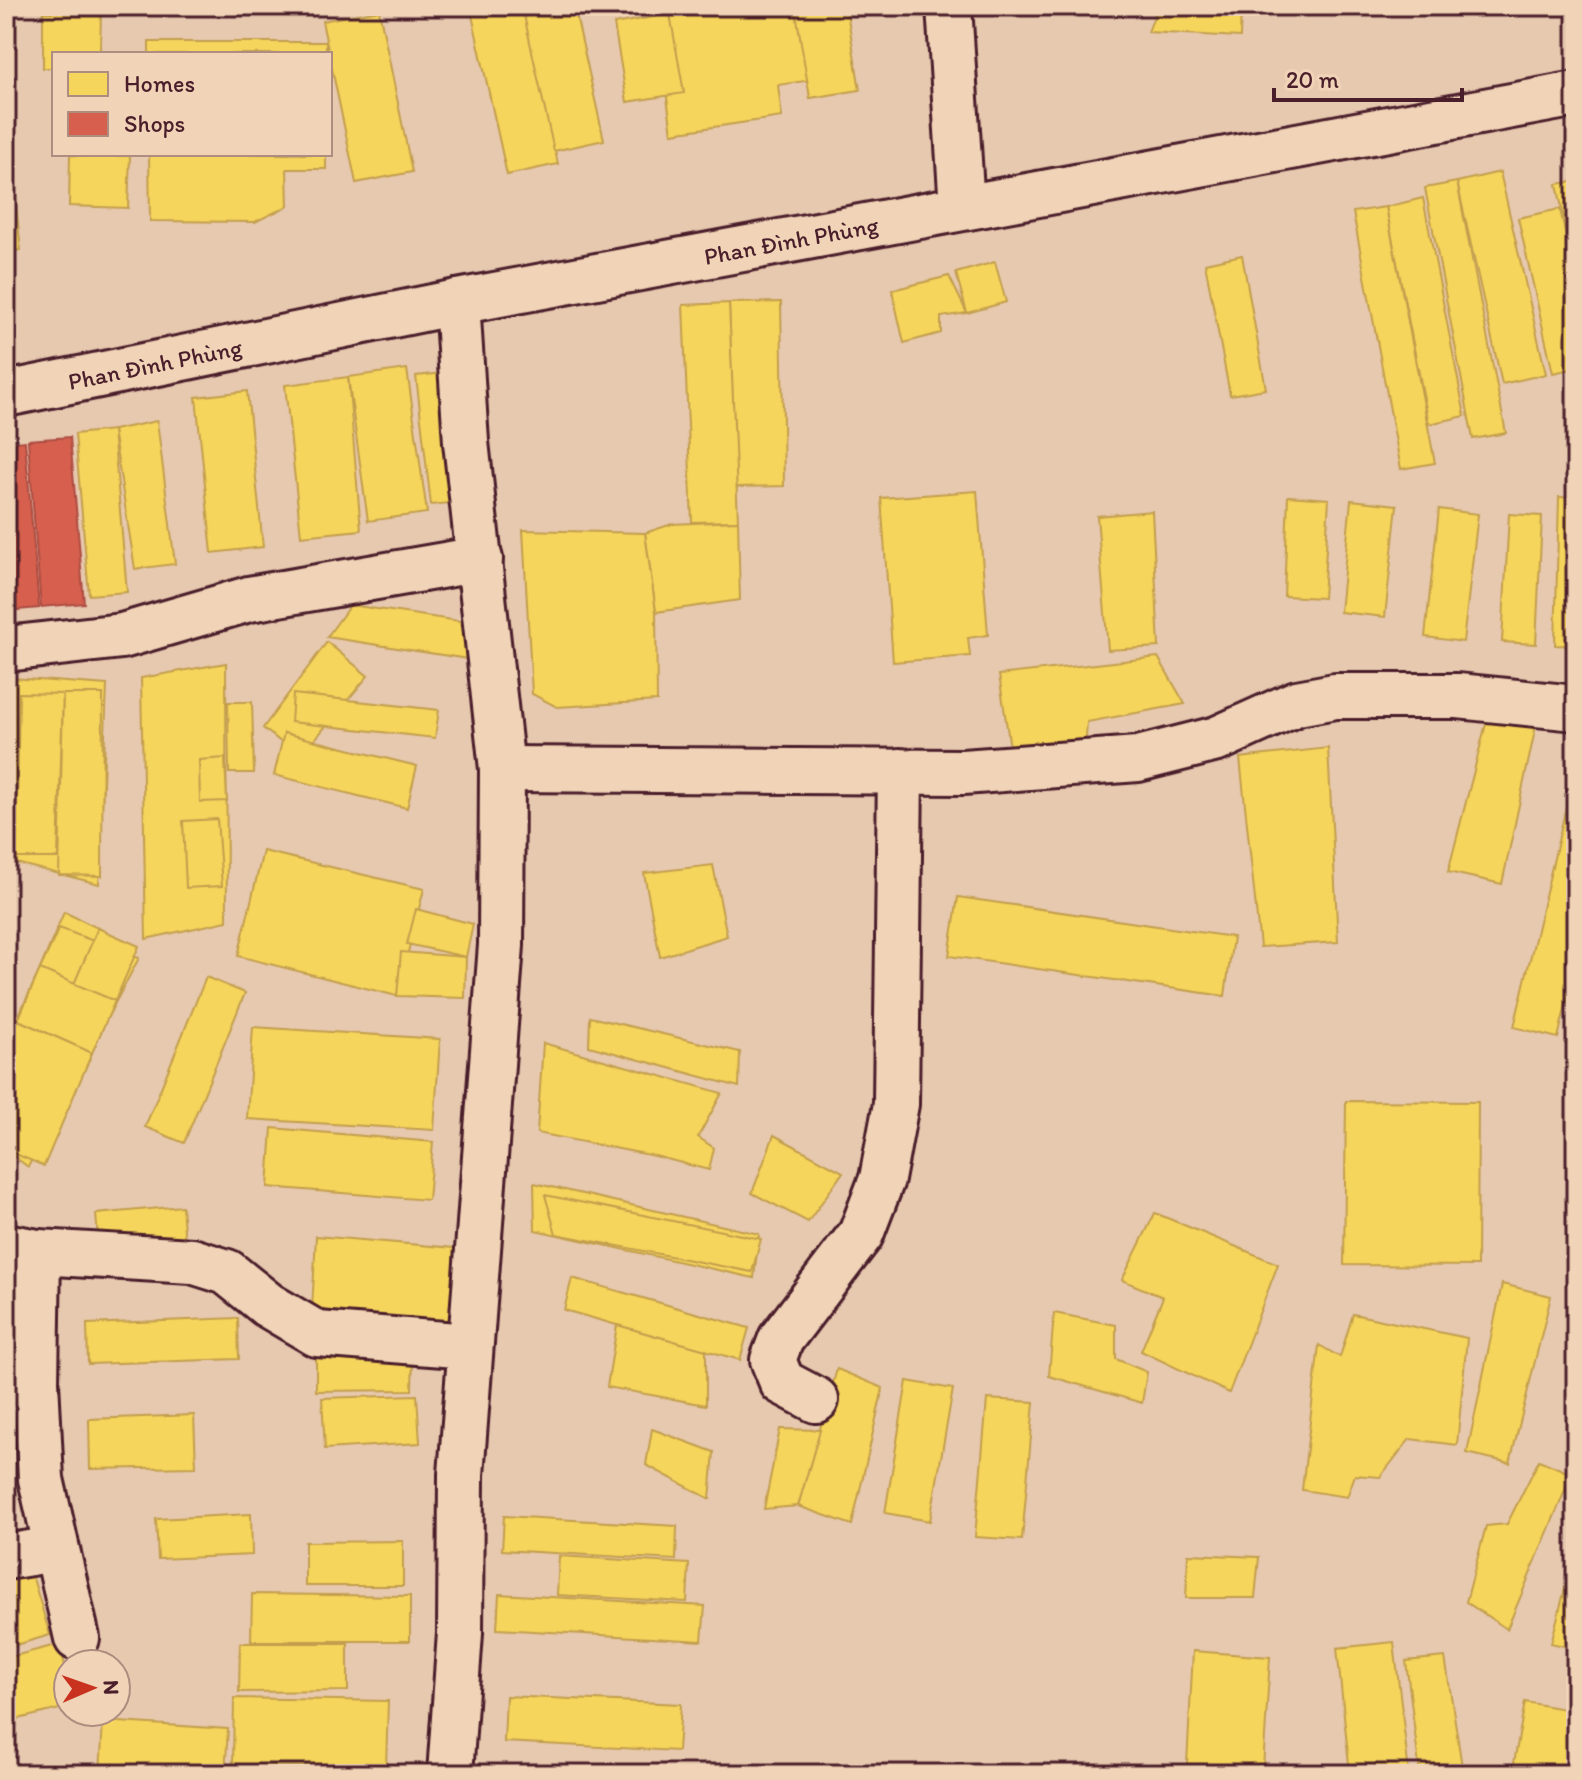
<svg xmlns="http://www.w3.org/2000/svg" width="1582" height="1780" viewBox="0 0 1582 1780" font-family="Itim,sans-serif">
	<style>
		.homes { fill: #f6d55c; stroke: #c29e4d; stroke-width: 2 }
		.shops { fill: #d6604d; stroke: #ac4c43; stroke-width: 2 }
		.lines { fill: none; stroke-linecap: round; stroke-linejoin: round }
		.street-casing { stroke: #4a1f2b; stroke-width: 50 }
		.secondary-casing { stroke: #4a1f2b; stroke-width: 50 }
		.street { stroke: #f1d4b7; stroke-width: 44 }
		.secondary { stroke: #f1d4b7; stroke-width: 44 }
		.labels { text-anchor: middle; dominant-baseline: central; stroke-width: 8; stroke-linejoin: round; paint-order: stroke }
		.street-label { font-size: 24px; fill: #4a1f2b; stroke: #f1d4b7 }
	</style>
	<rect width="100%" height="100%" fill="#e7c9af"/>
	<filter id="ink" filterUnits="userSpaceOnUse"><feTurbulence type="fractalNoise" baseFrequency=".0125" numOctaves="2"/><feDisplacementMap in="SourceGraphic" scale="16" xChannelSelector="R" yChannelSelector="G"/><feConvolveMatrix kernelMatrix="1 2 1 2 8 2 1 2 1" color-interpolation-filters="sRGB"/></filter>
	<g filter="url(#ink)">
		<g class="homes">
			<path d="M470 6H523L558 164 507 175Z"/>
			<path d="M522 6H574L604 140 554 151Z"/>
			<path d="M654 6H801L818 79 778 85 782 117 672 133Z"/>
			<path d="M795 6H846L860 90 810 98Z"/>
			<path d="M1158 6H1241L1240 37 1148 32Z"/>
			<path d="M379 10 412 172 356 183 322 21Z"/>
			<path d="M43 12H101L100 54H54V68H43Z"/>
			<path d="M670 14 684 93 627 102 614 24Z"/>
			<rect x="149" y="42" width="177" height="12"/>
			<path d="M149 154H326V169H287L288 206 255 222 150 221Z"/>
			<path d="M70 155 130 156 128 208 69 206Z"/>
			<path d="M6 162H11L21 250 6 252Z"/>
			<path d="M1500 172 1546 374 1502 384 1457 182Z"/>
			<path d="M1576 181V277L1557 184Z"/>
			<path d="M1457 182 1506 433 1473 439 1425 188Z"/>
			<path d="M1423 198 1465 416 1429 424 1386 207Z"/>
			<path d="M1386 207 1435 463 1401 469 1353 212Z"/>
			<path d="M1560 209 1576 282V368L1553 373 1518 218Z"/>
			<path d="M1242 255 1266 389 1230 395 1205 263Z"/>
			<path d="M995 262 1006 302 967 313 956 273Z"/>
			<path d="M949 276 967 313 941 317V333L904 343 892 290Z"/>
			<path d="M781 302 784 486 736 487 729 303Z"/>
			<path d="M729 303 738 521 692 522 683 305Z"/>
			<path d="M407 369 427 513 368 521 348 377Z"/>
			<path d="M454 372 468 501 431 505 416 376Z"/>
			<path d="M348 377 361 530 301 536 285 385Z"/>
			<path d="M247 391 263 547 212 553 196 397Z"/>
			<path d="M157 421 175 564 135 569 113 430Z"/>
			<path d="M113 430 127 592 89 595 75 434Z"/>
			<path d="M977 491 988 635 968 638 970 656 893 662 881 498Z"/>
			<path d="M1288 496 1329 499 1323 598 1284 596Z"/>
			<path d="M1559 497 1576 498V646L1555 645Z"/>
			<path d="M1351 500 1397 505 1385 617 1340 612Z"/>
			<path d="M1439 509 1478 514 1463 642 1425 637Z"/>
			<path d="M1152 511 1159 647 1108 650 1097 516Z"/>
			<path d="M1509 514 1542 516 1536 644 1502 642Z"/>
			<path d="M738 521 740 600 656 612 645 533 672 524Z"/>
			<path d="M523 530 645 533 656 612 657 701 557 707 532 694Z"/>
			<path d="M350 605 473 623 468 659 327 637Z"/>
			<path d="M327 642 368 676 300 757 263 728Z"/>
			<path d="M1158 657 1185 704 1087 722 1085 754H1011L999 675Z"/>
			<path d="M226 663 227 921 146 939 141 678Z"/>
			<path d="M11 678 107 685 99 884 8 861Z"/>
			<path d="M19 693 63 694 58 858H16Z"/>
			<path d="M63 694H103L102 876 59 875Z"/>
			<path d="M293 694 439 710 435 738 291 722Z"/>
			<path d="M228 702H252L254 773H229Z"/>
			<path d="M1490 708 1537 721 1502 884 1448 872Z"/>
			<path d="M284 733 417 766 407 808 274 775Z"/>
			<path d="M1328 748 1338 942 1260 947 1240 758Z"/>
			<path d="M225 758 227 801 200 802 199 760Z"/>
			<path d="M1576 765V963L1558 1038 1514 1027Z"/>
			<path d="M217 819 222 886 186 888 183 821Z"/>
			<path d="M263 851 424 889 397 996 238 956Z"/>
			<path d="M713 865 727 936 660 957 644 873Z"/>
			<path d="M958 897 1233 937 1225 996 949 956Z"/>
			<path d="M416 909 473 924 466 957 407 944Z"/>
			<path d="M64 912 98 928 74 984 40 969Z"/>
			<path d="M59 928 139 958 28 1167 6 1150V1043Z"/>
			<path d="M98 928 139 946 115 1001 74 984Z"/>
			<path d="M401 952 466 957 465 998 397 996Z"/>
			<path d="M40 969 115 1001 92 1053 18 1020Z"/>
			<path d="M206 977 245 993 184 1143 145 1127Z"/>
			<path d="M590 1017 740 1052 739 1087 589 1046Z"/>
			<path d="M18 1020 92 1053 44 1166 6 1150V1049Z"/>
			<path d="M253 1027 440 1039 434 1130 247 1119Z"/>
			<path d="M543 1043 722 1093 698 1137 714 1148 709 1170 655 1156 537 1133Z"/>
			<path d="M1346 1101 1478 1102 1477 1266 1344 1265Z"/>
			<path d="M272 1128 433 1142 428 1200 268 1187Z"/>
			<path d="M774 1135 843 1172 808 1222 752 1193Z"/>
			<path d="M534 1183 759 1234 754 1278 535 1230Z"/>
			<path d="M545 1195 761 1239 752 1272 556 1234Z"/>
			<path d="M182 1206 185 1243 99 1251 96 1214Z"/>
			<path d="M1155 1213 1278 1264 1229 1393 1141 1351 1163 1297 1122 1280Z"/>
			<path d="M316 1236 454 1248 450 1334 311 1328Z"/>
			<path d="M6 1268 16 1271 9 1301 6 1300Z"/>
			<path d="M572 1278 749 1328 740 1360 564 1310Z"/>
			<path d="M1502 1284 1551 1296 1510 1463 1467 1453Z"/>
			<path d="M1054 1313 1116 1325V1359L1147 1372 1142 1403 1049 1376Z"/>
			<path d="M1353 1314 1467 1338 1457 1445 1410 1439 1380 1477 1355 1475 1347 1497 1302 1490 1319 1345 1340 1357Z"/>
			<path d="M238 1318 239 1359 88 1364 87 1324Z"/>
			<path d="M617 1325 706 1350V1405L607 1387Z"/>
			<path d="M316 1356H413L412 1390 316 1391Z"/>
			<path d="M837 1369 883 1388 852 1525 798 1506Z"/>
			<path d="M907 1381 953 1389 930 1521 885 1513Z"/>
			<path d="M417 1395 420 1443 325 1449 322 1398Z"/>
			<path d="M987 1399 1034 1402 1022 1540 975 1537Z"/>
			<path d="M194 1415 196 1467 90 1469 89 1419Z"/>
			<path d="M652 1429 714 1452 710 1499 646 1465Z"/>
			<path d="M780 1429 820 1430 798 1506 764 1509Z"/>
			<path d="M1539 1460 1572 1474 1507 1629 1466 1602 1486 1526 1507 1524Z"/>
			<path d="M251 1514 252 1555 158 1559 156 1519Z"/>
			<path d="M504 1516 677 1526 676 1560 502 1550Z"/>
			<path d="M403 1541V1586H305V1542Z"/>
			<path d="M1576 1546V1649L1551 1643Z"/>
			<path d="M1188 1554 1259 1557 1255 1598H1186Z"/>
			<path d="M559 1556 689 1564 687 1602 557 1595Z"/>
			<path d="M32 1575 50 1635 6 1648V1582Z"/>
			<path d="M252 1594 410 1596V1641H251Z"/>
			<path d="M499 1594 705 1606 702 1641 497 1629Z"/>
			<path d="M1394 1642 1409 1774H1350L1337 1648Z"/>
			<path d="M240 1643H348V1691L239 1692Z"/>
			<path d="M60 1644 68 1679V1707L6 1722V1658Z"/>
			<path d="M1193 1651 1270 1657 1263 1768 1187 1764Z"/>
			<path d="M1445 1657 1463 1773 1420 1774 1406 1661Z"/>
			<path d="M506 1696 681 1704 678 1751 504 1742Z"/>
			<path d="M234 1698 388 1701 386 1768 233 1765Z"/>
			<path d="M1525 1702 1576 1711V1774H1512Z"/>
			<path d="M103 1721 228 1729 225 1774H100Z"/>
		</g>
		<g class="shops">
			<path d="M70 437 84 603 41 607 28 440Z"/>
			<path d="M25 441 39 608 6 611V443Z"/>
		</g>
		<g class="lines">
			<defs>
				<g id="street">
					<path d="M6 649 122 636 249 599 480 559"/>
					<path d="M502 769 963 772 1138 759 1217 739 1297 703 1335 696H1458L1576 708"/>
					<path d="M6 1246 38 1252 192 1261 227 1272 268 1305 317 1334 469 1346"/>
					<path d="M38 1252 36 1382 41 1479 77 1638"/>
					<path d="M816 1400 782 1382 773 1360 781 1339 861 1234 882 1179 896 1104 900 771"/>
					<path d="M6 1557 55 1549"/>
					<path d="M450 1774 460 1633 461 1475 501 945 502 769 466 442 457 302"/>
				</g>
				<g id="secondary">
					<path d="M949 6 962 207"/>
					<path id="s1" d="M6 394 457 302 1576 94"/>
				</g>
			</defs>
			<use href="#street" class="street-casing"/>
			<use href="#secondary" class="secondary-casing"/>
			<use href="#street" class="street"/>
			<use href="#secondary" class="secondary"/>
		</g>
	</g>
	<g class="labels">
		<g class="street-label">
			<text stroke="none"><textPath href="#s1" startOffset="800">Phan Đình Phùng</textPath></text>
			<text stroke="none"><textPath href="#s1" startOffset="152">Phan Đình Phùng</textPath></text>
		</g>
	</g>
	<rect width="1582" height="1780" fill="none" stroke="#f1d4b7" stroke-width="32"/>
	<rect x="16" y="16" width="1550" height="1748" fill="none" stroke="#4a1f2b" stroke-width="3" filter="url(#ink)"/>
	<rect x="52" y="52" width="280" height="104" fill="#f1d4b7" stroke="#ae8c7f" stroke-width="2"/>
	<rect x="68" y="72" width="40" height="24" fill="#f6d55c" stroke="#ae8c7f" stroke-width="2"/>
	<text x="124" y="92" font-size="24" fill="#4a1f2b">Homes</text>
	<rect x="68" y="112" width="40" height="24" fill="#d6604d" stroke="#ae8c7f" stroke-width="2"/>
	<text x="124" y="132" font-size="24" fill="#4a1f2b">Shops</text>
	<g transform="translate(92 1688) rotate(88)"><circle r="38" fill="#f1d4b7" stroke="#ae8c7f" stroke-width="2"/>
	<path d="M0-6L14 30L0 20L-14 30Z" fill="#c8321e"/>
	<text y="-12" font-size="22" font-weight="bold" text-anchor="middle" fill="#4a1f2b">N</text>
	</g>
	<path d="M1274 88v12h188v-12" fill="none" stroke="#4a1f2b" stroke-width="4"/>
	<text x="1286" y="88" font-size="24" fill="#4a1f2b" stroke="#f1d4b7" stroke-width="6" paint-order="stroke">20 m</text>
</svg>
